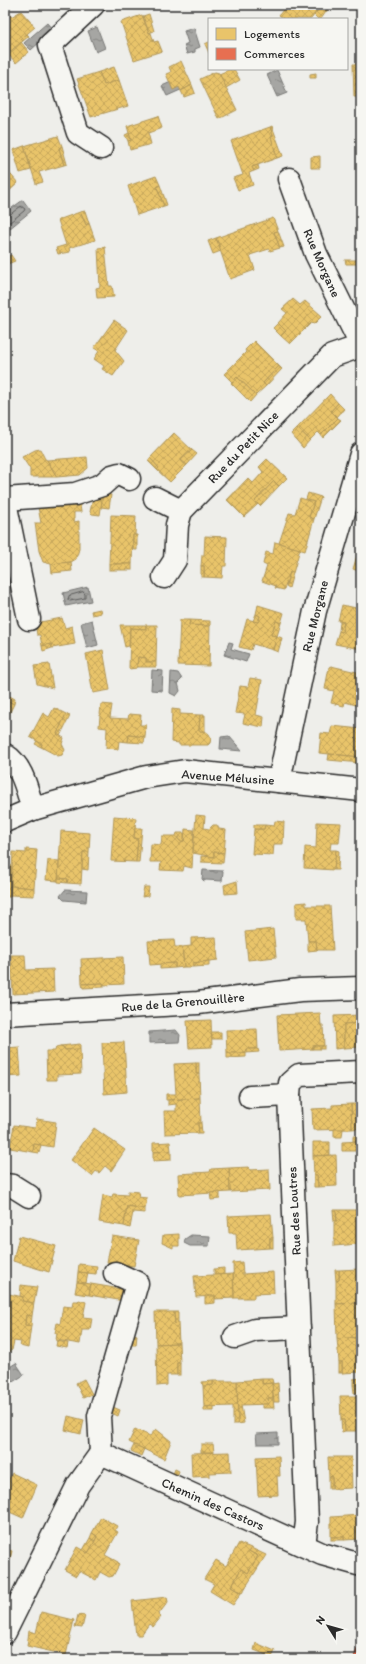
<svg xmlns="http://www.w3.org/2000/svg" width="366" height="1664" viewBox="0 0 366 1664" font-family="Itim,sans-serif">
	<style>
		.water { fill: url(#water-ripples); stroke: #757573 }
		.homes { fill: url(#homes-cross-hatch); stroke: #b09657 }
		.shops { fill: url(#shops-cross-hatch); stroke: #af5b46 }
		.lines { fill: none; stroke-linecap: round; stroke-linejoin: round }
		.shore { stroke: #5c5c5b; stroke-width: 1 }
		.minor-casing { stroke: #2b2b2b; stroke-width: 25 }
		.minor { stroke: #f6f6f2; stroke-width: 22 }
		.labels { text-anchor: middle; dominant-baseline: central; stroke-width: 4; stroke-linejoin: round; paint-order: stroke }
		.street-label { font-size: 13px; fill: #2b2b2b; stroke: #f6f6f2 }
	</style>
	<defs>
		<pattern id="water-ripples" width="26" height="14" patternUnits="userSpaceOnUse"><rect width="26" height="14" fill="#a6a6a3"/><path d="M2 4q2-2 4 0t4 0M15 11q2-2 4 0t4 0" fill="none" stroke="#878785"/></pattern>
		<pattern id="homes-cross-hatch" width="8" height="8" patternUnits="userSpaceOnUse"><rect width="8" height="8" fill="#e9c46a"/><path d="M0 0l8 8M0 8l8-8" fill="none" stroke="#c8a95c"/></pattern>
		<pattern id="shops-cross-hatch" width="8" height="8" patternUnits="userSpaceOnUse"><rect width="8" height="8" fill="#e76f51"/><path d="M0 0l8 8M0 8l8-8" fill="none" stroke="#bb5b43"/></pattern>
	</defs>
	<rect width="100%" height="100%" fill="#eeeeea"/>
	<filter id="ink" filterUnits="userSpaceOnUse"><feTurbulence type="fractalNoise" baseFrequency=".025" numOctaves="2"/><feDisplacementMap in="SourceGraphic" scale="8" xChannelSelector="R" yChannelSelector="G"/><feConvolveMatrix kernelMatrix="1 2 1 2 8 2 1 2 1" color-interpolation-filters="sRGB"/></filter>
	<g filter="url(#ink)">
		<g class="water">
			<path d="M47 23 53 30 31 50 24 43Z"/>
			<path d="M97 27 105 48 96 52 88 31Z"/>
			<path d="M194 28 200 47 195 49V52L187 54 184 45 188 43 184 31Z"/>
			<path d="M277 70 287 93 277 97 267 75Z"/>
			<path d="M180 78 185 88 167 96 162 86Z"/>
			<path d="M23 200 31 211 9 229 5 224V213Z"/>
			<path d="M88 587 91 601 66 606 63 593Z"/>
			<path d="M92 620 98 645 87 648 81 623Z"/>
			<path d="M229 642 233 643 231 649 249 654 246 662 224 655Z"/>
			<path d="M152 670 163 671 162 691 151 690Z"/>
			<path d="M171 672 178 673 182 679 178 683 180 691 176 696 170 693Z"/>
			<path d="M229 736 242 751 220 749 221 737Z"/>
			<path d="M203 870 223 871 222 881 206 880 204 881 202 879Z"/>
			<path d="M65 890 87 891 86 902 64 900 60 896Z"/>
			<path d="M176 1030 180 1035 179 1042 149 1043V1032Z"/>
			<path d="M191 1235 210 1236 209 1246H190L184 1243 185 1239Z"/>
			<path d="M16 1363 24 1375 11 1383H5V1368H8Z"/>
			<path d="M278 1433V1444H257L256 1434Z"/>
		</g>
		<g class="homes">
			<path d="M287 5H322L311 19H284L279 15Z"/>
			<path d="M322 5 328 9 321 19H318L314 15Z"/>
			<path d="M21 11 35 27 21 39 23 41 6 55 5 52V16L8 13 11 17Z"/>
			<path d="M149 14 154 31 149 33 143 16Z"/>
			<path d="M142 15 149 33H151L154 42 158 41 162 51 134 60 121 22Z"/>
			<path d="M27 34 29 36 23 41 21 39Z"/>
			<path d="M21 42 29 52 16 63 8 54Z"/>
			<path d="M209 42V53L205 44Z"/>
			<path d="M181 61 192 85 181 91 179 87 173 90 166 74 171 72 169 67Z"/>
			<path d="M353 64H361V97H354Z"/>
			<path d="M114 67 119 80 104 85 99 72Z"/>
			<path d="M231 69H234L240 80 226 88 219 74Z"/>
			<path d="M99 72 104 85 119 80 128 106 91 117 77 79Z"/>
			<path d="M215 72 219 73 237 110 219 119 200 79Z"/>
			<path d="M316 73V78H310V74Z"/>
			<path d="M192 85 195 93 184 97 181 91Z"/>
			<path d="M158 116 162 128 148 133 151 144 130 150 128 141 131 140 127 126Z"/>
			<path d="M272 126 283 156 277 158 271 137 273 136 270 127Z"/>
			<path d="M270 127 273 136 271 137 277 158 252 167 254 171 249 173 253 185 238 190 233 178 243 175 231 141Z"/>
			<path d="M129 133 131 140 128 141 125 135Z"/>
			<path d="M58 136 62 146 59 148 64 165 39 172 43 182 36 184 24 146Z"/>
			<path d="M24 146 31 170 20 173 13 150Z"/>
			<path d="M62 146 67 164 64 165 59 148Z"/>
			<path d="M320 156V168H311V157Z"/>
			<path d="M258 165 259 169 254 171 252 167Z"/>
			<path d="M5 168 18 183 5 195Z"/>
			<path d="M156 176 160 185 157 187 164 206 137 215 128 186Z"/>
			<path d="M160 185 167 205 164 206 157 187Z"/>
			<path d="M85 211 89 223 86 225 80 212Z"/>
			<path d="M80 212 86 225 89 223 95 240 69 248 70 252 58 254 56 248 66 245 58 220Z"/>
			<path d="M273 218 278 231 274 232 280 248 270 251 269 249 250 255 255 270 230 279 216 238Z"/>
			<path d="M278 231 284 247 280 248 274 232Z"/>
			<path d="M216 238 221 251 213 254 208 241Z"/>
			<path d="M105 247 109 286H112L114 297 97 298 96 288 100 287 98 248Z"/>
			<path d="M11 255 15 261 5 265V258Z"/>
			<path d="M345 260H357V264H346Z"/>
			<path d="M293 299 300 305 305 301 322 316 314 324 311 323 290 344 281 336 286 331 278 323 287 313 282 309Z"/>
			<path d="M114 320 128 330 115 350 124 361 113 376 102 369 104 366 94 359 99 351 94 348Z"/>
			<path d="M278 323 286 331 281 336 273 328Z"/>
			<path d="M254 341 279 366 263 383 266 386 256 395 237 377 232 382 224 374 246 352 245 350Z"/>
			<path d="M279 366 282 369 266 386 263 383Z"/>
			<path d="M237 377 256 395 250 402 231 383Z"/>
			<path d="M330 394 338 403 331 411 338 418 321 435 318 432 310 440 297 428Z"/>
			<path d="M338 403 344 409 337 417 331 411Z"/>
			<path d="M338 418 341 420 323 438 321 435Z"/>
			<path d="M297 428 310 440 303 448 291 434Z"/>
			<path d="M174 433 192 450 181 460 187 465 170 482 157 470 159 468 150 458Z"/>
			<path d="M40 449 45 459 47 460 57 477H30V469L22 457 35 450Z"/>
			<path d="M192 450 197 454 187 465 181 460Z"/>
			<path d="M87 457 88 468 80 475 57 477 47 460Z"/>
			<path d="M150 458 159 468 157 470 148 461Z"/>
			<path d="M267 459 287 478 279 486 274 481 255 501 258 504 244 517 227 500 248 478 253 483 263 472 259 467Z"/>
			<path d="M274 481 279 486 260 506 255 501Z"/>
			<path d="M104 488 100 515 92 514 90 512 94 493Z"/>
			<path d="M308 493 321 497 314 519 309 517 314 502 306 499Z"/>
			<path d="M103 494 111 495 109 508 101 507Z"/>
			<path d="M300 498 314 502 309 517 314 519 305 551 279 543 289 513 295 514Z"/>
			<path d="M79 499 81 512H74V522L79 521V549L76 559 71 562 51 564 43 562 39 551 35 523H41L37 502Z"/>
			<path d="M111 515 136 516 135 535H133L132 564H109Z"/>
			<path d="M133 535H137V550H135L133 549Z"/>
			<path d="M205 536 227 537 226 566H223L222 578 204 577V566H201L202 555H204Z"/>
			<path d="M275 542 300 549 293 573 290 572 284 590 275 588 276 586 262 581 267 566 263 564 266 552 273 554Z"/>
			<path d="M361 542V572L353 569Z"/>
			<path d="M71 562 72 571 52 573 51 564Z"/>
			<rect x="109" y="564" width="23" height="6"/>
			<rect x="201" y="566" width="3" height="11"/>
			<path d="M290 572 293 573 289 588 286 586Z"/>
			<path d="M258 605 284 613 281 623 276 621 271 635 277 636 273 650 253 644 251 650 239 647 247 619 258 622 260 616 256 614Z"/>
			<path d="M342 605 361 609V649L335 644 339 631 342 632 344 622 338 621Z"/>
			<path d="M100 609 101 613 92 615 91 611Z"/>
			<path d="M256 614 260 616 258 622 253 621Z"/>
			<path d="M62 618 65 628 72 626 75 644 52 648 51 644 42 646 40 635H37L35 623Z"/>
			<path d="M180 620H190L189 625 210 626 209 666 178 665Z"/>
			<path d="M190 620 210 621V626L189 625Z"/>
			<path d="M276 621 281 623 277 636 271 635Z"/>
			<path d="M340 622H344L342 632 339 631Z"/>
			<path d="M120 625H146V629L130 628 129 646 125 647Z"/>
			<path d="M146 625H157L156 662H146V658L138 657 137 668 129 669 130 628 146 629Z"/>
			<path d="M277 636 282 638 278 652 273 650Z"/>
			<path d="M51 644 52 648 43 651 42 646Z"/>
			<path d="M103 650 110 690 93 693 86 654Z"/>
			<path d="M138 657 146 658V662H156V667H137Z"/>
			<path d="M49 664 53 688 37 684 34 666Z"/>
			<path d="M331 666 361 673V686L356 705 345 702 344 706 331 703 334 691 325 689 329 667Z"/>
			<path d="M250 678 262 680 256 715 264 717 263 727 243 723 245 714 235 713 240 686 248 687Z"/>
			<path d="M361 686V706L356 705Z"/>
			<path d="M6 694 15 699 14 704 5 700Z"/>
			<path d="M5 700 14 704 9 714 5 712Z"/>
			<path d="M101 704 112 705 110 718 128 719 129 714 141 715 140 725H146L145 737 129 735 128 742 119 741 118 749 106 748 107 728 99 727Z"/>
			<path d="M54 708 66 714 57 734 64 738 62 744 65 750 62 755 58 756 41 747 42 744 30 737 43 713 49 717Z"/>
			<path d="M172 709 180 710V714L200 715 199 731H205L209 734 211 738 210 743 208 745H179V743L171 742Z"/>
			<path d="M5 712 9 714 6 722 5 721Z"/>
			<path d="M66 714 70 716 60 736 57 734Z"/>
			<path d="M200 715H205V731H199Z"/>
			<path d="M332 726 361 729V757L319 753 321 733 330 734Z"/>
			<path d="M129 735 145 737 144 743 128 742Z"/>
			<path d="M37 741 42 744 41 747 35 744Z"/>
			<path d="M329 754 361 757V763L328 760Z"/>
			<path d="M196 815 205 816 204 828 209 829 213 825H217L219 829 226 830 224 853 214 852V857L193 853Z"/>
			<path d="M114 816 136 818 134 838 138 839 136 862 111 861Z"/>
			<path d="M275 821 284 822 283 844H274L273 855 252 854 254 829H264L265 825 274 826Z"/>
			<path d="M317 822 341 823 339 843H331L330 850H336L334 870 304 868 305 847 316 848Z"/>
			<path d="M254 825H265L264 829H254Z"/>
			<path d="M135 828H142L139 862H136L138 839 134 838Z"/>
			<path d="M185 829 194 830 192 868 184 866 183 871 160 870 161 862H150L151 844 161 845 162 836H176L180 841H184Z"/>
			<path d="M61 831 90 833 89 852H83L81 884 67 883 68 879 58 878Z"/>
			<path d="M177 833H184V841H180L176 836Z"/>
			<path d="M26 849 37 850 34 888 11 886 13 852 26 853Z"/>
			<path d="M336 850 339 851 338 870H334Z"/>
			<path d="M83 852H89L88 870 82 869Z"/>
			<path d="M214 852 224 853 223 863 201 862V856L214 857Z"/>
			<path d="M48 860 59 861 58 881 46 880Z"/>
			<path d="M5 865 12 866 10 897H5Z"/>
			<path d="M58 878 68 879 67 883 58 882Z"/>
			<path d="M237 881 238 893 225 894 224 885Z"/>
			<path d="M11 886 34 888V896L10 895Z"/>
			<path d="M144 887H149L148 896 142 897Z"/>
			<path d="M306 902V906H330L333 950H317L316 941H308L306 919H296V903Z"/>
			<path d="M357 905H361V926H359Z"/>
			<rect x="359" y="926" width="2" height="12"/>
			<path d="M273 929 276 957 248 960 245 932Z"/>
			<path d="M216 937 218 960 193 963V967H184L182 947 191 946V938Z"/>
			<path d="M174 940 175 947H182L184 967 175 968V963L150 965 148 941Z"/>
			<path d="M308 941H316L317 950 308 951Z"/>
			<path d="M11 955H25L26 970 53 969 54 992 13 994Z"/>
			<path d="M123 957 124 984 104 985 103 983 82 984 81 959Z"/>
			<path d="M209 961V966L193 967V963Z"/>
			<path d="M175 963V968L160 969V964Z"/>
			<path d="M103 983 104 987 83 988 82 984Z"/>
			<path d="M320 1013 321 1025H323L324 1046H313V1049L279 1051 277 1015Z"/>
			<path d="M361 1015V1023L344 1024V1048L335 1049 334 1016Z"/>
			<path d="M211 1020 212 1047 189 1048 187 1021Z"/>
			<path d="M361 1023V1047L344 1048V1024Z"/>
			<path d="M257 1029 258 1049H246V1053H227L226 1030Z"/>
			<path d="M211 1032H221V1039H212Z"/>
			<path d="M124 1042 127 1092 104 1094 102 1043Z"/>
			<path d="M80 1044V1049L65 1050 63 1047 60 1046Z"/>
			<path d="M60 1046 63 1047 65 1050 80 1049 81 1074 57 1075V1080H47L46 1051H55L56 1047Z"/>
			<rect x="313" y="1046" width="11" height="3"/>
			<path d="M19 1047 21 1076 5 1077V1048Z"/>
			<path d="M246 1049H258L259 1052 246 1053Z"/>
			<path d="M227 1053H246V1057L227 1058Z"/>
			<rect x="196" y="1063" width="3" height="11"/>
			<path d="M196 1063V1074H199L200 1098 166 1100V1094H176L174 1064Z"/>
			<path d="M200 1098 201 1123H198L199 1133 165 1134 164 1111H176V1104L168 1105V1100Z"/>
			<path d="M351 1104H361V1128L352 1129Z"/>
			<path d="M351 1104 352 1129 313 1130 312 1109 332 1108V1105Z"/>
			<path d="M37 1119 56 1122 53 1147 34 1144 33 1152 10 1148 14 1125 35 1128Z"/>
			<path d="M198 1123H201L202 1133H199Z"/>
			<path d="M94 1128 125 1150 111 1171 105 1166 99 1173 96 1171 92 1176 71 1160Z"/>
			<path d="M334 1129H343L342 1137H334Z"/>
			<rect x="353" y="1136" width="7" height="5"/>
			<path d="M360 1141V1151H342V1142Z"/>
			<path d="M170 1142 171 1151 153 1152V1143Z"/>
			<path d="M313 1142H330V1155L313 1156Z"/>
			<path d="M34 1144 41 1145 39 1153 33 1152Z"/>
			<path d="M171 1151V1160L153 1161V1152Z"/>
			<path d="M336 1155 337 1186 318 1187 317 1175H314L313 1156Z"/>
			<path d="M249 1167 250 1170 269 1169 270 1190 230 1192 229 1168Z"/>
			<path d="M229 1168 230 1192 179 1195 178 1174 210 1172 211 1169Z"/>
			<path d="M314 1175H317L318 1187H314Z"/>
			<path d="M128 1191 139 1192 138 1197 147 1198 145 1209 127 1206 124 1226 99 1222 103 1195 112 1197 113 1194 128 1195Z"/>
			<path d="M220 1192V1199L211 1200 210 1193Z"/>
			<path d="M127 1206 145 1209V1213L133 1212 130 1228 124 1226Z"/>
			<path d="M333 1210H336L337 1221H334Z"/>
			<path d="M336 1210H358L359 1244 334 1246V1221H337Z"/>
			<path d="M271 1214 273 1238H270V1248L237 1250 236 1233H229L228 1216Z"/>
			<path d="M179 1234V1246H173V1248L162 1243 163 1235Z"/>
			<path d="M19 1236 56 1246 49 1272 13 1261Z"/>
			<path d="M112 1236 139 1240 134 1266 107 1262Z"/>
			<rect x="270" y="1238" width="3" height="10"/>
			<path d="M242 1262 243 1274 273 1272 274 1293 254 1294V1298H234L233 1263Z"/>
			<path d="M79 1264 97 1266 96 1274 78 1272Z"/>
			<path d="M224 1268V1275H214V1269Z"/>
			<path d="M359 1269 360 1303 336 1304V1281L339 1280V1270Z"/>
			<path d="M335 1270H339V1280L336 1281Z"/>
			<path d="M78 1272 88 1273 86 1283 77 1282Z"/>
			<path d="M233 1274 234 1298 215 1299V1296L196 1297 194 1276Z"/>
			<path d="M77 1282 91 1284 89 1295 75 1293Z"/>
			<path d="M91 1284 127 1290 124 1301 89 1295Z"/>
			<path d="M21 1285 37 1287 34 1303 22 1301 23 1297 20 1296Z"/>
			<path d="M9 1294 23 1297 22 1301 34 1303 32 1316 26 1315 25 1325 31 1326 28 1348 20 1346 21 1342 14 1341 12 1350 5 1354V1311H6Z"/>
			<path d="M205 1296H215V1303L205 1304Z"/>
			<path d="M79 1300 86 1302 83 1317 92 1318 90 1330H82L80 1344 56 1340 57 1333H55L57 1323 60 1324 63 1306 72 1307 73 1301H78Z"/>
			<path d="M360 1303 361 1337 337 1339 336 1304Z"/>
			<path d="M155 1312H174L175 1324 178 1323 179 1343 156 1344Z"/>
			<path d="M174 1312H178V1323L175 1324Z"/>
			<path d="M26 1315 32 1316 31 1326 25 1325Z"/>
			<path d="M128 1332 137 1335 136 1345H124Z"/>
			<path d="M361 1337V1372L342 1373V1362H339L337 1339Z"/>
			<path d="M57 1341 68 1343 67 1348 56 1346Z"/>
			<path d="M179 1343 180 1363H177V1375H167V1385L157 1386 156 1344Z"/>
			<rect x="339" y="1362" width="3" height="11"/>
			<rect x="177" y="1363" width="3" height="12"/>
			<path d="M361 1378V1385H353V1379Z"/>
			<path d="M84 1379 92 1394 83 1398 76 1383Z"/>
			<path d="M262 1379H272L273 1383 262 1384Z"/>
			<path d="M262 1379V1384L273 1383V1398H268L269 1404 241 1405 244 1423 238 1424 237 1381Z"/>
			<path d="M213 1381H237L238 1424H233V1406L204 1407 203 1386 213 1385Z"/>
			<path d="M213 1381V1385L203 1386 202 1382Z"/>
			<path d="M278 1383 279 1402H274L272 1384Z"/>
			<path d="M353 1385H361V1392L354 1393Z"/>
			<path d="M340 1396H361V1431H345L344 1420H341Z"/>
			<path d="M268 1398H273L274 1408H262V1404H269Z"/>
			<path d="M108 1405 120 1410 118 1416 107 1411Z"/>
			<path d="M214 1406V1411H204V1407Z"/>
			<path d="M68 1416 84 1420 81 1434 65 1430Z"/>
			<path d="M341 1420H344L345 1431 342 1432Z"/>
			<path d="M135 1429 150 1436 156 1429 171 1441 164 1459 129 1442Z"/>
			<path d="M201 1444H213L214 1452H201Z"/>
			<path d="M134 1445 144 1449 141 1456 131 1451Z"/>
			<path d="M230 1452 231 1472 210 1473V1476L192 1477 191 1453Z"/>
			<path d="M279 1456 280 1476H277L278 1495 258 1496 256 1457Z"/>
			<path d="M328 1457H351L352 1488 332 1489V1476L329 1477Z"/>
			<path d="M175 1469 179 1471 176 1479 172 1477Z"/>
			<path d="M12 1473 37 1485 23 1518 5 1510V1488Z"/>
			<path d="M332 1476V1489H329V1477Z"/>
			<path d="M357 1478H361V1495H358Z"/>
			<path d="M361 1515V1539L344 1540V1537H331V1517Z"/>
			<path d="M101 1517 117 1526 115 1530 118 1532 105 1555 118 1562 119 1565 113 1576 109 1577 100 1572 96 1580 79 1571 76 1576 65 1570 77 1547 88 1553 97 1536 92 1533Z"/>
			<path d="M92 1533 97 1536 95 1541 90 1538Z"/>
			<rect x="331" y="1537" width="13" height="3"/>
			<path d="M90 1538 95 1541 88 1553 83 1550Z"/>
			<path d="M239 1543 251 1548 249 1551 258 1556 248 1573 241 1569 231 1587 241 1593 233 1605 210 1591 214 1584 204 1579 216 1560 226 1566Z"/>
			<path d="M251 1548 266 1555 242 1593 231 1587 241 1569 248 1573 258 1556 249 1551Z"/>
			<path d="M5 1549 12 1551 9 1563 5 1562Z"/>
			<path d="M167 1597 168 1602 158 1615 161 1617 153 1627 149 1624 141 1635H136L132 1601Z"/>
			<path d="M41 1612 74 1620 66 1655 27 1646 29 1631 36 1633Z"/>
			<path d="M78 1615 85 1616 82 1628 75 1627Z"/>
			<path d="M256 1643 275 1651 272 1657 254 1650Z"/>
			<path d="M133 1656 141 1658 140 1659H133Z"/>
		</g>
		<path class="shops" d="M361 1640V1659H353Z"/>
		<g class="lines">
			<g class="shore">
				<path d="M5 216H8L21 206 25 209 24 211 10 222H5"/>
				<path d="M83 592 85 594V598L70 601 68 600 69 596Z"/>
			</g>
			<defs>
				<g id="minor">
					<path d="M93 5 50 45 78 133 101 148"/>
					<path d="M289 179 316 254 361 345"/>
					<path d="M155 498 181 511"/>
					<path d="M5 499 75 494 102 485 112 476 119 474 129 479"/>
					<path d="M5 502 29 619"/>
					<path d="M164 577 175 560 177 525 181 511 332 356 361 346"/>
					<path d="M5 755C23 766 27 791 33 809"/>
					<path d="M279 781 315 611 361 454"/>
					<path d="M5 821 33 809 146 777 185 771 361 790"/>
					<path d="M5 1014 198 1003 300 990 361 988"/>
					<path d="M289 1095 307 1522 304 1545"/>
					<path d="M250 1097 289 1095 290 1083 299 1075 361 1072"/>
					<path d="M5 1185 13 1186 29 1196"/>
					<path d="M115 1273 137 1283 99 1416 101 1453 322 1554 361 1565"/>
					<path d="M235 1337 255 1330 299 1328"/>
					<path d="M5 1632 78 1485 101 1453"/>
				</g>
			</defs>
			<use href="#minor" class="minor-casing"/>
			<use href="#minor" class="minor"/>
		</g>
	</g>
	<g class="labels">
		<g class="street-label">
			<text transform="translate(322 263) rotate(66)">Rue Morgane</text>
			<text transform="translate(243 447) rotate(-46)">Rue du Petit Nice</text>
			<text transform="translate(315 616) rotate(-76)">Rue Morgane</text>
			<text transform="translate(228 777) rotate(4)">Avenue Mélusine</text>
			<text transform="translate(183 1002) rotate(-5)">Rue de la Grenouillère</text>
			<text transform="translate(294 1211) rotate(-93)">Rue des Loutres</text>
			<text transform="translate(213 1504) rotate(24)">Chemin des Castors</text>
		</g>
	</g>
	<rect width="366" height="1664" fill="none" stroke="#f6f6f2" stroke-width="20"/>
	<rect x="10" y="10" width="346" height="1644" fill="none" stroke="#2b2b2b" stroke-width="1.5" filter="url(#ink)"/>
	<rect x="208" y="18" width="140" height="52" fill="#f6f6f2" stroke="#a5a5a2"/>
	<rect x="216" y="28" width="20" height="12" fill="#e9c46a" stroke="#a5a5a2"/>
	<text x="244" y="38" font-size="12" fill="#2b2b2b">Logements</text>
	<rect x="216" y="48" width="20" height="12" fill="#e76f51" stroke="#a5a5a2"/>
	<text x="244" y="58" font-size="12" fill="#2b2b2b">Commerces</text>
	<g transform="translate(328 1626) rotate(307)" stroke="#f6f6f2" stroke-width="3" paint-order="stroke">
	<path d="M0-3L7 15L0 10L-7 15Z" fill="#2b2b2b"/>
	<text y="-6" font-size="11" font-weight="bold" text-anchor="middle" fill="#2b2b2b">N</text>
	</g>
</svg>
